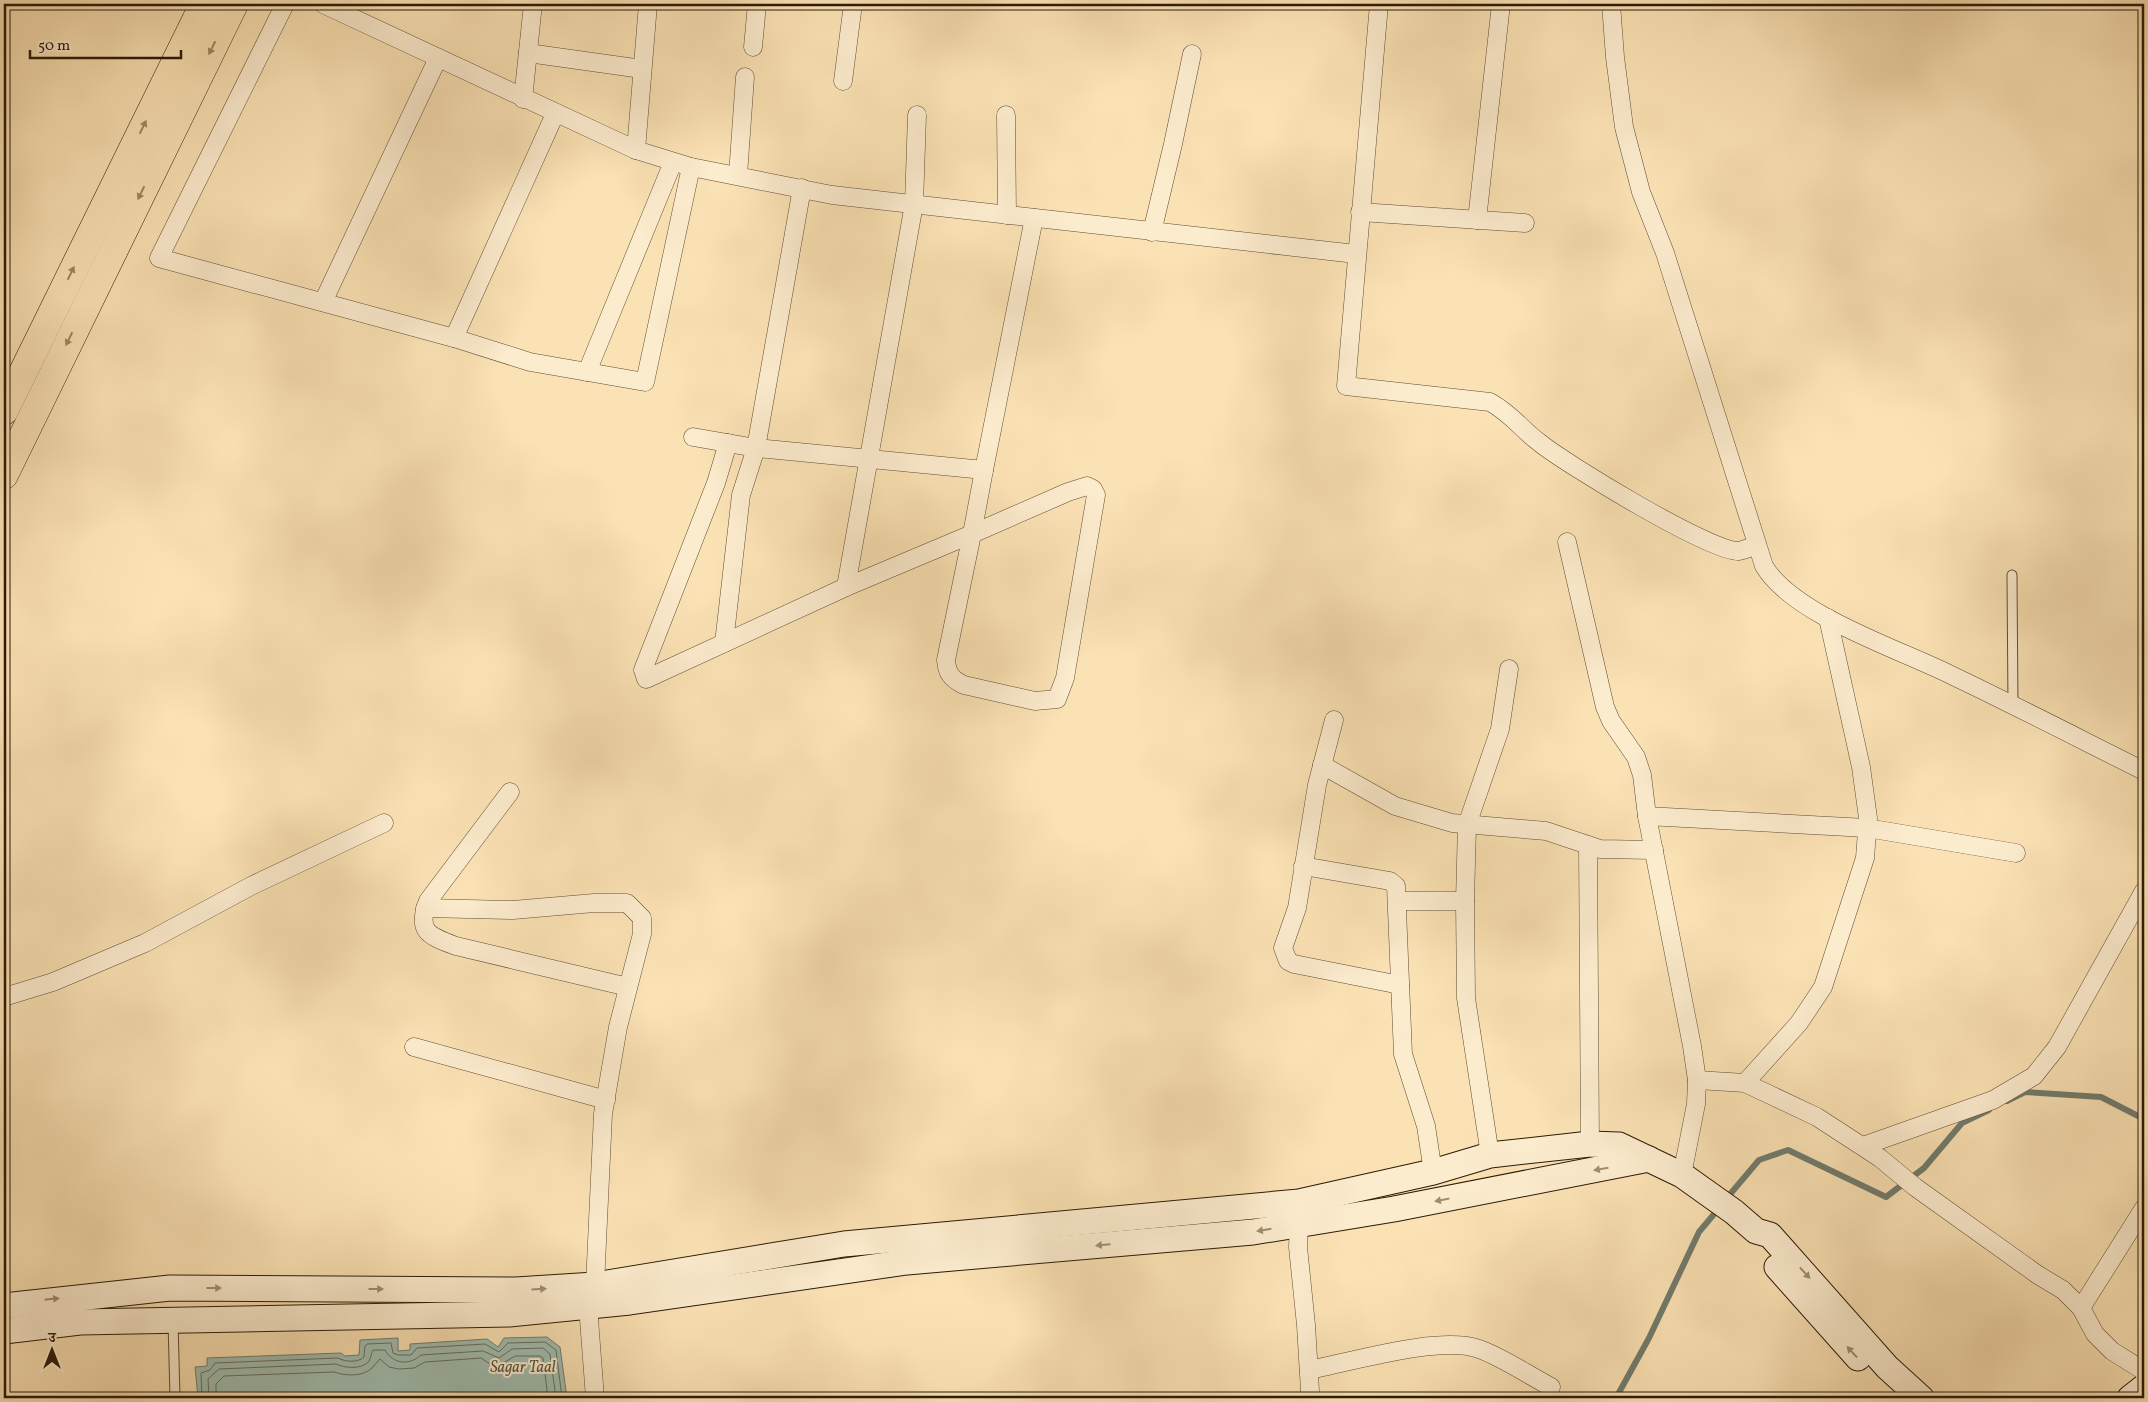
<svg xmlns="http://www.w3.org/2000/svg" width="2148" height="1402" viewBox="0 0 2148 1402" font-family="Vollkorn,'Noto Serif Devanagari',serif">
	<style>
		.water { fill: #9fbdb1; stroke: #717c6d }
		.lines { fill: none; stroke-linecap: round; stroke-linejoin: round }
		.shore { stroke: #656c5c; stroke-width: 1 }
		.stream { stroke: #717c6d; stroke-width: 6 }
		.lane-casing { stroke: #5f4c32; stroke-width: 11 }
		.street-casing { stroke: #5f4c32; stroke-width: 19 }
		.secondary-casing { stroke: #2b1a06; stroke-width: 27 }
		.primary-casing { stroke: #2b1a06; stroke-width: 29 }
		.lane { stroke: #fcecce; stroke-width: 9 }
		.street { stroke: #fcecce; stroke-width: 18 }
		.secondary { stroke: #fcecce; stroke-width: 25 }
		.primary { stroke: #fbe2b4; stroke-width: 28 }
		.oneway { fill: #9d8866 }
		.oneway2 { fill: #9e8e74 }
		.labels { text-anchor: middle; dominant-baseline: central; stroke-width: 4; stroke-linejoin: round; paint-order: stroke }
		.water-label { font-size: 16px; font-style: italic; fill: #545342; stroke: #fcecce }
	</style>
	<rect width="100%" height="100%" fill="#fbe2b4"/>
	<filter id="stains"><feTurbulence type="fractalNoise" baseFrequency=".004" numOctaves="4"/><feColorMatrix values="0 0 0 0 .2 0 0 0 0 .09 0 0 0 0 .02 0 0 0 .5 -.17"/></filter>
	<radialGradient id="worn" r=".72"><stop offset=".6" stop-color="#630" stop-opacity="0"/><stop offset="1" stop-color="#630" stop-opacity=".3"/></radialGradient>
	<path class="water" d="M547 1337 560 1347 567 1398H198L195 1367 207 1366V1358L341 1353 345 1356 359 1355 360 1340 398 1338V1351L410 1350V1344L487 1339 498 1347 504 1338Z"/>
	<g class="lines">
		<g class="shore">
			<path d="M202 1398 201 1373 210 1370 215 1363 338 1358C345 1362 358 1363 364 1357L365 1346 367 1344 391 1343 393 1353 398 1355H411L417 1348 485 1344 499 1352 508 1343 545 1342 556 1350 562 1398"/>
			<path d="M209 1398 208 1379 219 1369 336 1364C344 1368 362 1370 369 1361 371 1358 371 1353 373 1350H385C393 1364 409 1366 421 1355L483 1351 499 1358 512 1349 543 1348 550 1354 556 1398"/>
			<path d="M216 1398V1384L224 1376 334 1372C345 1376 363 1377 372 1368 375 1365 377 1362 380 1359L389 1367 399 1369 414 1368 425 1362 481 1358 490 1364 500 1365 515 1356H540L543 1358 548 1398"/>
		</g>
		<g class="stream">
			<path d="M2007 1101 2025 1092 2101 1097 2144 1119"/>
			<path d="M1726 1199 1759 1160 1788 1150 1886 1197 1924 1168 1962 1123 1989 1110"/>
			<path d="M1616 1398 1649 1338 1699 1232 1720 1207"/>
		</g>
		<defs>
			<g id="lane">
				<path d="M2012 575 2013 706"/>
				<path d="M173 1321 175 1398"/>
			</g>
			<g id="street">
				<path d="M285 4 159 258 454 338 555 114"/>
				<path d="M323 4 636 150 691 167 832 195 1356 254"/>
				<path d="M1379 4 1346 386 1490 402C1513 415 1521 429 1540 443 1566 464 1712 553 1739 551 1744 550 1751 547 1757 545"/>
				<path d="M1611 4 1615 57 1624 127 1641 192 1665 253 1764 566C1793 615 1899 649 1951 675 2016 706 2080 739 2144 771"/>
				<path d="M753 47 757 4"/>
				<path d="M528 53 642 69"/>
				<path d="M843 81 853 4"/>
				<path d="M523 99 533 4"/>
				<path d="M1006 115 1007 215"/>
				<path d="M636 150 648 4"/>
				<path d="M738 175 745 77"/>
				<path d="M802 188 756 448 984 470 1034 218"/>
				<path d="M1360 212 1525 223"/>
				<path d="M1477 220 1501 4"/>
				<path d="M1152 232 1173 144 1192 54"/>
				<path d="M323 302 438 58"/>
				<path d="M454 338 530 362 645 382 691 167"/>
				<path d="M587 372 673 162"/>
				<path d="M693 437 756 448 741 495 724 643"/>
				<path d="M728 443 716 483 643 670 646 679 846 587 914 204 917 115"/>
				<path d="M1087 486 1093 489 1096 495 1065 678 1057 699 1035 701 964 685C951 679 947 673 946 660L972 534 1068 492Z"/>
				<path d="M1567 542 1605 707 1611 721 1636 757 1642 775 1647 816 1692 1046 1697 1080 1696 1104 1682 1175"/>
				<path d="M846 587 972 534 984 470"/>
				<path d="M1334 720 1317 785 1297 908 1283 948 1288 961 1294 964 1400 985"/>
				<path d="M1322 765 1395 806 1452 823 1546 831 1600 849 1654 850"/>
				<path d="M510 792 428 901C416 932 429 936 456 946L628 987"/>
				<path d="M1647 816 1867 828 2016 853"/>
				<path d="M1588 845 1590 1144"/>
				<path d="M1303 866 1390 881 1396 886 1403 1054 1426 1126 1433 1172"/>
				<path d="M1398 901H1465"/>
				<path d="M425 908 513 910 594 903H627L642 918V934L618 1027 603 1114 595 1285"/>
				<path d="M4 997 53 982 145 943 251 886 384 823"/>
				<path d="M414 1047 606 1100"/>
				<path d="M1697 1080 1745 1083 1817 1117 1880 1158 1915 1187 2038 1275 2063 1290 2081 1308 2095 1334 2112 1351 2144 1371"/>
				<path d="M1745 1083 1799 1023 1823 987 1865 858 1868 818 1861 767 1828 618"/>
				<path d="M1863 1146 1993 1100 2034 1076 2057 1047 2144 891"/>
				<path d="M1490 1155 1466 998 1465 901 1467 825 1500 729 1509 669"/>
				<path d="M1299 1224 1298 1247 1306 1325 1310 1391 1308 1398"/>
				<path d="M588 1306 595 1398"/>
				<path d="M2081 1308 2144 1208"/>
				<path d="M1309 1370C1351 1362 1440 1335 1479 1349 1504 1358 1528 1375 1551 1387"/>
			</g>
			<g id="secondary">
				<path d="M1777 1267 1858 1358"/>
				<path d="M4 1306 170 1288 516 1290 595 1285 844 1244 1299 1202 1433 1172 1490 1155 1590 1144 1619 1145 1682 1175 1734 1212 1756 1231 1770 1235 1887 1367 1921 1398"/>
				<path d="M4 1331 80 1322 509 1314 630 1302 907 1262 1253 1232 1394 1209 1649 1159"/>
				<path d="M2130 1398 2144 1387"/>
			</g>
			<g id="primary">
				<path d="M4 411 204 4"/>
				<path d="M4 475 234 4"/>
			</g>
		</defs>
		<use href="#lane" class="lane-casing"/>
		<use href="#street" class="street-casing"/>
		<use href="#secondary" class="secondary-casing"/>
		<use href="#primary" class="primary-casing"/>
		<use href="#lane" class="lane"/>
		<use href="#street" class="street"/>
		<use href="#secondary" class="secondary"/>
		<use href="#primary" class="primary"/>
	</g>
	<defs><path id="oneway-solid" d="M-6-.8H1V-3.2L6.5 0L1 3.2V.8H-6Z" transform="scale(1.25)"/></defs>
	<g class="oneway">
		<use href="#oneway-solid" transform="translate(212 48) rotate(116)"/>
		<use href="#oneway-solid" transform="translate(143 127) rotate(-64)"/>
		<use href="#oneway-solid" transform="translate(141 193) rotate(116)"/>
		<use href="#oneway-solid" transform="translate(71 273) rotate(-64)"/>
		<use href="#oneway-solid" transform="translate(69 339) rotate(116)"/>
	</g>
	<g class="oneway2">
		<use href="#oneway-solid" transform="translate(1601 1169) rotate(170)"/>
		<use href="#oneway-solid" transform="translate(1442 1200) rotate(169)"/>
		<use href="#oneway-solid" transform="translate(1264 1230) rotate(171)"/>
		<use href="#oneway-solid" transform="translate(1103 1245) rotate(175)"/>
		<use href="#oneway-solid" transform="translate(1805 1273) rotate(47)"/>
		<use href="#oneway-solid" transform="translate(214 1288)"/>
		<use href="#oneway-solid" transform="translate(376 1289)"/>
		<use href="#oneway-solid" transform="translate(539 1289) rotate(-4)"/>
		<use href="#oneway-solid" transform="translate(52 1299) rotate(-6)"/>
		<use href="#oneway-solid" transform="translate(1852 1352) rotate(-133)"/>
	</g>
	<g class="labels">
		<g class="water-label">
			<text x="523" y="1368">Sagar Taal</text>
		</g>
	</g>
	<rect width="2148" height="1402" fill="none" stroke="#fbe2b4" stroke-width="20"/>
	<rect x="5" y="5" width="2138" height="1392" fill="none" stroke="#2b1a06" stroke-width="2.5"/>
	<rect x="10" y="10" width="2128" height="1382" fill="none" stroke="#2b1a06"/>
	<g transform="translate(52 1350)" stroke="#fcecce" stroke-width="4" paint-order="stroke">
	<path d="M0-4L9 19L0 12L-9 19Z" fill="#2b1a06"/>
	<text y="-8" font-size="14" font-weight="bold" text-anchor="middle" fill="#2b1a06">उ</text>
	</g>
	<path d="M30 50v8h151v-8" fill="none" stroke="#2b1a06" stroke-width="2.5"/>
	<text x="38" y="50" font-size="15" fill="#2b1a06" stroke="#fcecce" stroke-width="4" paint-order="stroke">50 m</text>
	<rect width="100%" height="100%" filter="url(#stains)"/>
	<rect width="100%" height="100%" fill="url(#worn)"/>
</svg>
